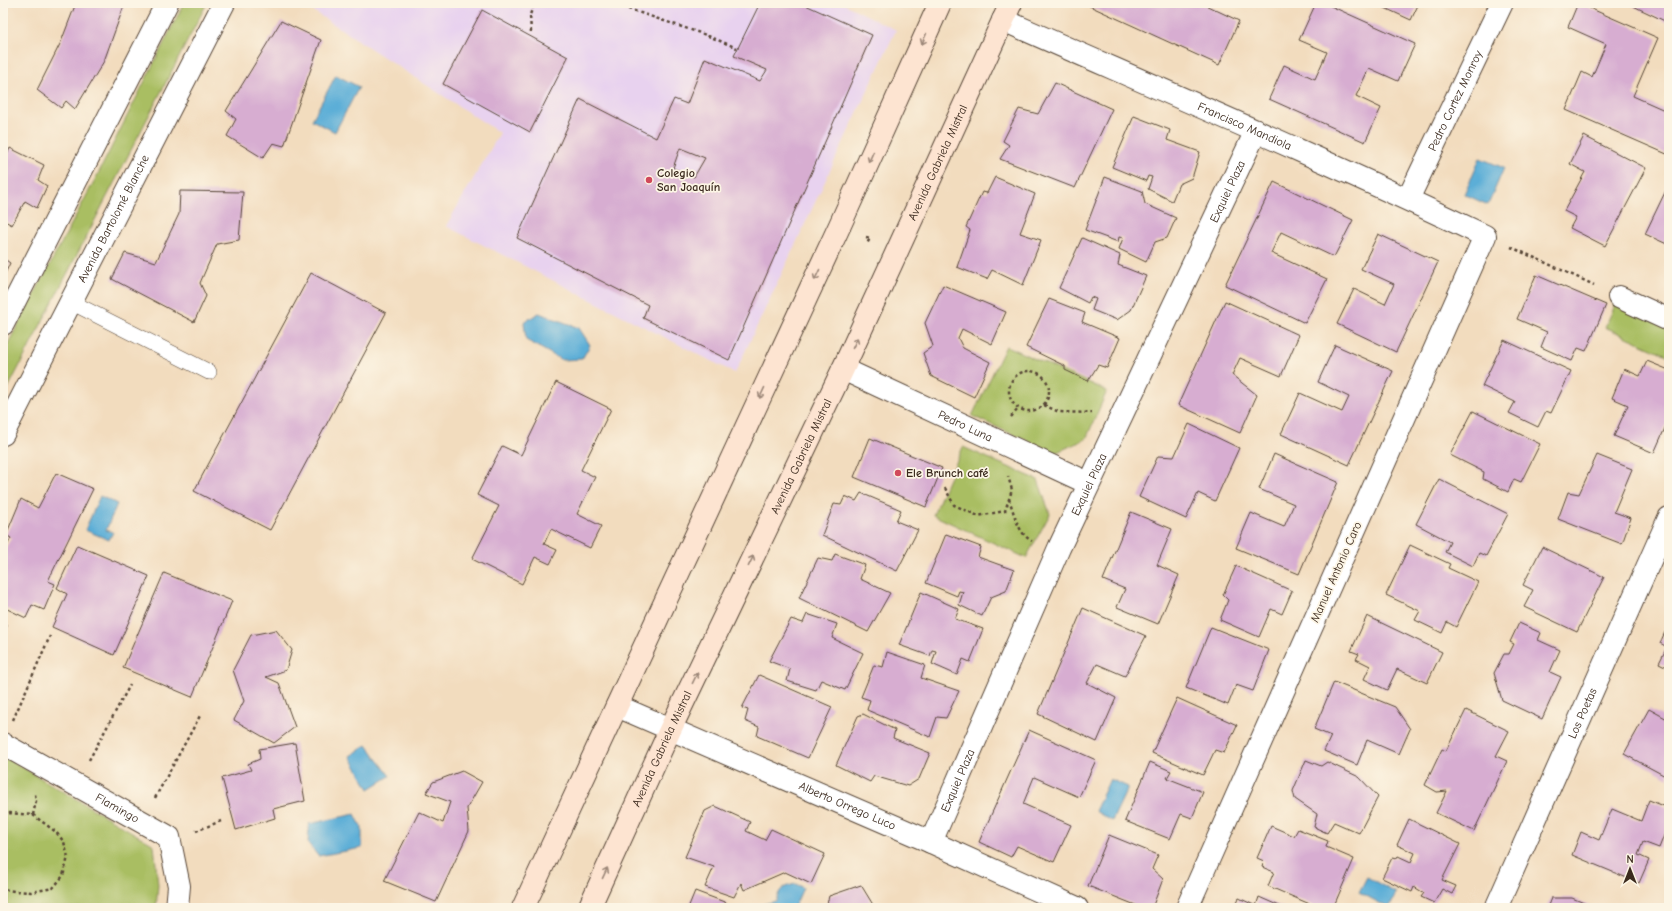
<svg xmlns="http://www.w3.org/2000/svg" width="1672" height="911" viewBox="0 0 1672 911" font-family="'Comic Neue',sans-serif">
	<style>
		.built { fill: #e8d2ef }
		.green { fill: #a9be62; stroke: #727440 }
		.water { fill: #5caed7; stroke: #4c6c7a }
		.building { fill: #d7add1; fill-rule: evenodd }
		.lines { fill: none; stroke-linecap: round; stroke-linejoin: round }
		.service-casing { stroke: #564536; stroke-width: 16 }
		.minor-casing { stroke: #564536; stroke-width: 24 }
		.secondary-casing { stroke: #564536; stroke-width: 24 }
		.path { stroke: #564536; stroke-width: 2.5; stroke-dasharray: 3 3; stroke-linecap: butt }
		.service { stroke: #fff; stroke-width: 15 }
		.minor { stroke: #fff; stroke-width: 22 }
		.secondary { stroke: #fde4d1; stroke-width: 22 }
		.oneway { stroke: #9c8778 }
		.poi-dot { fill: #d1495b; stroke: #fcf5e5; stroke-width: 1.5 }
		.labels { text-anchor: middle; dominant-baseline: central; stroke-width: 3.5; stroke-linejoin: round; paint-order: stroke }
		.street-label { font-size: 12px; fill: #3b2a1e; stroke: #fcf5e5 }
		.poi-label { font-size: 12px; font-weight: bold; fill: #3b2a1e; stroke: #fcf5e5; text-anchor: start }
	</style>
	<rect width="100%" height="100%" fill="#fcf5e5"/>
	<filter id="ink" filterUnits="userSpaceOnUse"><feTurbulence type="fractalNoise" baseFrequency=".025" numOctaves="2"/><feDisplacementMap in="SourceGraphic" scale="8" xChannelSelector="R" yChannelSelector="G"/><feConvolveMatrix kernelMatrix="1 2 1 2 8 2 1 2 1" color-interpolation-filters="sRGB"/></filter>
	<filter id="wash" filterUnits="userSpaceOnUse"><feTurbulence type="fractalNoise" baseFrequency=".012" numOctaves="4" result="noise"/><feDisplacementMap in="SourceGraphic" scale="16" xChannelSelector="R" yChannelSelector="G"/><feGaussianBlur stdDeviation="0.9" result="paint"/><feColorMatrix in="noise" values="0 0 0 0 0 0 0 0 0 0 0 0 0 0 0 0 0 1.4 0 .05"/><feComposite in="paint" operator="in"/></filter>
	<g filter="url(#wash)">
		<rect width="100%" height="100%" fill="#f2dcbe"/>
		<path class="built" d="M301 3H842L896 30 735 373 446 226 500 133Z"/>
		<g class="green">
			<path d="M184 3H207L3 398V353L99 172Z"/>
			<path d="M1619 297 1669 320V356L1605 327Z"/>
			<path d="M1006 346 1107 391 1086 439 1055 453 972 416Z"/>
			<path d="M963 447 1038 480 1050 514 1026 558 933 515Z"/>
			<path d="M3 756 154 845 158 885 156 908H3Z"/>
		</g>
		<g class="water">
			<path d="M336 75 359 87 335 132 312 120Z"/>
			<path d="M1480 158 1504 168 1488 205 1464 194Z"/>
			<path d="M539 313 579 328 590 345 582 359 562 360 526 340 524 322Z"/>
			<path d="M100 496 117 504 106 530 113 532 109 540 85 530Z"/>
			<path d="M367 745 390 776 369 789 350 756Z"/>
			<path d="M1110 779 1128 787 1112 821 1095 811Z"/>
			<path d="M355 814 362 828V848L318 856 308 843 309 824Z"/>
			<path d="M1367 877 1396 893 1389 908 1359 892Z"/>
			<path d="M796 884 803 888 794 908H770L764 904 776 901C780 888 782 887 796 884Z"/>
		</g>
		<g id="blocks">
			<g class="building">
				<path d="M76 3H125L104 61 75 109 66 101 61 108 37 90 61 42Z"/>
				<path d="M760 3H801L872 35 729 360 643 318 648 305 517 238 580 99 656 138 674 99 687 104 705 58 760 81 767 70 734 56ZM680 148 705 158 694 177 673 168Z"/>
				<path d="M1083 3H1201L1239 21 1219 65Z"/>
				<path d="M1316 3H1324L1415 44 1398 81 1369 68 1356 96 1381 108 1365 142 1269 99 1284 65 1315 79 1327 52 1299 40Z"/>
				<path d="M1374 3H1419L1411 20Z"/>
				<path d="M1578 3 1658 38 1633 96 1669 112V155L1566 110 1582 72 1592 77 1606 44 1568 27Z"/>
				<path d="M1627 3H1669V23Z"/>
				<path d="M482 10 568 57 530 132 443 84Z"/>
				<path d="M281 21 321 40 284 146 273 143 263 158 227 136 236 119 226 111Z"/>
				<path d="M1055 83 1112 109 1075 188 1000 159 1009 145 1003 141 1019 109 1038 114Z"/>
				<path d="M1134 116 1170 130 1167 140 1200 152 1192 178 1179 184 1172 201 1148 189 1152 177 1148 176 1146 181 1112 167Z"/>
				<path d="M1584 136 1646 168 1605 246 1570 228 1576 217 1564 211 1585 172 1570 164Z"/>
				<path d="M10 148 44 165 38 180 47 186 37 208 25 201 12 225 3 220V164Z"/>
				<path d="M995 177 1035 194 1020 233 1041 240 1023 285 992 270 987 279 957 267 970 230 966 227 982 192 987 193Z"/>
				<path d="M1105 177 1142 191 1145 204 1176 218 1167 238 1155 242 1146 262 1119 249 1123 238 1119 237 1118 242 1085 230Z"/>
				<path d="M1274 182 1353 220 1334 257 1281 232 1271 253 1327 279 1305 323 1225 285Z"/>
				<path d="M1669 184V245L1645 234Z"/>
				<path d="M180 191 243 192 239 240 217 244 200 283 206 296 194 322 112 279 125 253 156 262 179 214Z"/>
				<path d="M1378 234 1438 262 1396 352 1337 324 1354 289 1385 304 1394 284 1361 269Z"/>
				<path d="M1082 238 1120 255 1118 265 1146 276 1131 310 1117 320 1092 310 1096 299 1091 297 1088 303 1059 288Z"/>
				<path d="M3 258 10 263 3 278Z"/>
				<path d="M311 273 386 313 270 530 194 491Z"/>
				<path d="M1536 275 1606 305 1586 351 1578 348 1572 361 1541 347 1547 332 1517 319Z"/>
				<path d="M943 285 1006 312 992 344 962 329 958 338 963 348 990 362 974 397 931 376 923 353 933 346 925 323Z"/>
				<path d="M1049 299 1085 313 1082 322 1120 338 1107 368 1098 365 1088 381 1065 370V366L1026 347Z"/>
				<path d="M1225 301 1299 335 1281 376 1240 358 1232 375 1257 395 1240 433 1178 405Z"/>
				<path d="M1504 340 1571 371 1551 413 1546 411 1538 427 1509 413 1515 402 1482 386Z"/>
				<path d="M1335 345 1393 371 1349 465 1281 434 1300 393 1342 412 1349 397 1318 382Z"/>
				<path d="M1647 361 1669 370V419L1654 453 1614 436 1628 405 1612 398 1624 369 1640 376Z"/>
				<path d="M556 382 611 409 581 470 595 477 577 514 601 526 590 548 551 529 544 544 557 550 550 564 535 557 522 584 472 559 499 506 477 495 502 446 521 455Z"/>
				<path d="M1473 411 1540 444 1521 482 1514 479 1508 492 1483 479 1484 472 1450 455Z"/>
				<path d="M1189 424 1239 448 1215 501 1198 493 1186 519 1139 497 1158 456 1174 457Z"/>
				<path d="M870 438 942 468 926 507 854 477Z"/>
				<path d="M1274 454 1338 482 1299 574 1236 548 1251 513 1284 527 1294 504 1259 489Z"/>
				<path d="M1597 455 1632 469 1614 512 1631 518 1622 544 1558 519 1568 492 1579 494Z"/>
				<path d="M56 473 93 489 48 581 55 584 44 610 32 605 26 618 3 607V553L11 538 6 535 21 499 38 508Z"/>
				<path d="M1439 479 1508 514 1486 556 1479 553 1473 566 1445 552 1450 542 1416 524Z"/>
				<path d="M861 493 901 510 896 521 918 530 897 571 822 535 834 504 841 505 845 496 856 501Z"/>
				<path d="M1131 512 1172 529 1157 565 1179 575 1158 624 1117 607 1125 589 1103 580Z"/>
				<path d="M946 534 981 547 978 557 1014 570 1006 591 991 597 982 616 959 605 963 592 959 591 957 596 926 583Z"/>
				<path d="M77 545 149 576 114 655 52 627 67 594 57 588Z"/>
				<path d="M1410 545 1450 564 1448 568 1478 582 1456 627 1447 622 1442 633 1415 620 1420 611 1386 595Z"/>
				<path d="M1542 547 1604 577 1577 632 1524 607 1533 590 1523 585Z"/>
				<path d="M835 554 865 565 860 579 890 593 868 632 799 598 818 558 832 561Z"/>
				<path d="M1236 566 1292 591 1282 614 1271 609 1259 637 1220 620 1228 600 1223 595Z"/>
				<path d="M164 573 232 601 192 697 123 668Z"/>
				<path d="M921 592 959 609 955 619 983 629 970 662 963 659 957 675 932 664 936 651 932 650 930 656 899 645Z"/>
				<path d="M1083 608 1146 636 1125 676 1097 664 1087 683 1116 698 1097 742 1038 714Z"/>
				<path d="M807 614 837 624 832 638 863 653 845 690 821 680 816 690 787 681 790 669 769 661 791 619 803 623Z"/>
				<path d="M1367 616 1442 652 1427 683 1397 669 1387 690 1364 679 1370 666 1356 659 1359 654 1351 651Z"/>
				<path d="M1519 623 1541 633 1538 640 1560 650 1550 672 1561 677 1542 719 1502 700 1494 673 1504 654H1509L1514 644 1510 642Z"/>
				<path d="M1211 627 1269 650 1253 691 1236 685 1228 705 1186 688Z"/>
				<path d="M276 630 292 650 286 670 266 677 279 683 295 727 274 743 234 720 244 701 233 670 251 635Z"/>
				<path d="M1669 631V668L1659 663 1667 647 1660 643 1665 632Z"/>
				<path d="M887 652 925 665 921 678 959 691 946 718 937 717 930 737 867 710 870 700 861 697 874 665 883 667Z"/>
				<path d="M759 675 832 707 808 758 757 736 759 727 745 721 748 710 742 708Z"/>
				<path d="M1334 682 1395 707 1410 729 1399 754 1367 740 1357 765 1324 751 1331 736 1314 729Z"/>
				<path d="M1177 698 1237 725 1224 753 1215 750 1203 775 1152 753Z"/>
				<path d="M1649 709 1669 720V778L1624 754Z"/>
				<path d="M1466 710 1509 731 1496 756 1507 761 1474 831 1436 813 1447 791 1437 792 1425 785 1442 749 1446 751Z"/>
				<path d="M863 714 895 730 893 738 930 753 919 779 908 786 874 776 870 782 836 765 858 716Z"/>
				<path d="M1029 730 1096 760 1079 797 1034 777 1023 804 1071 825 1054 862 1017 846 1011 857 979 842Z"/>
				<path d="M295 743 305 801 273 809 275 818 236 830 222 778 251 770 248 764 260 759 259 749Z"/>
				<path d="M1306 760 1321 766 1327 762 1359 777 1378 797 1359 833 1334 822 1327 833 1314 827 1317 814 1295 799 1293 791Z"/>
				<path d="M1150 762 1171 771 1167 778 1203 792 1192 818 1181 814 1170 839 1125 821Z"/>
				<path d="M462 771 482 782 467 808 469 831 436 902 384 881 419 812 443 823 450 802 426 793 433 782Z"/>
				<path d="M1649 800 1669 808V823L1659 848 1643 842 1638 855 1649 860 1639 883 1572 855 1581 832 1599 840 1612 809 1641 821Z"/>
				<path d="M715 806 750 822 746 831 765 840 771 829 825 854 811 884 785 872 744 890 741 883 734 897 705 887 714 867 685 857 705 811Z"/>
				<path d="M1409 819 1460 844 1442 880 1456 886 1452 894 1442 889 1434 903 1421 897 1424 893 1414 887 1412 892 1382 878 1392 858 1396 859 1398 856 1411 862 1415 853 1397 845Z"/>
				<path d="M1271 826 1294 836 1298 829 1328 841 1326 847 1354 859 1333 908H1319L1268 886 1274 872 1262 867 1264 861 1257 858Z"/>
				<path d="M1109 835 1158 855 1152 869 1163 879 1152 908H1143L1088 886Z"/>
				<path d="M861 885 875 908H826L829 896Z"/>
				<path d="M695 891 727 903 724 908H688Z"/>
				<path d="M1259 897 1284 908H1234L1239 898 1256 906Z"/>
				<path d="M1551 898H1572L1596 908H1547Z"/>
			</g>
		</g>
	</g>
	<g filter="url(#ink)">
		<use href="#blocks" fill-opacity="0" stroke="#564536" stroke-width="1"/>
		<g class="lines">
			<defs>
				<path id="service" d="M71 302 209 372"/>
				<g id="minor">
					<path id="s1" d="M1003 20C1164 91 1326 160 1485 236L1187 908"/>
					<path id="s2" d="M1408 199 1502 3"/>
					<path d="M1619 297 1669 320"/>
					<path d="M3 324 167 3"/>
					<path id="s3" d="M843 369 1088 483"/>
					<path id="s4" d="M3 434 224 3"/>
					<path id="s5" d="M617 706 931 842 1077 908"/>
					<path id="s6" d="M3 744 169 837 179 886 177 908"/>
					<path id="s7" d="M931 842 1059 548 1256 131"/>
					<path id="s8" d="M1496 908 1669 518"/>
				</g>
				<g id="secondary">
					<path d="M523 908 840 225 940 3"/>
					<path id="s9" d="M589 908 670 730 843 369 1011 3"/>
				</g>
			</defs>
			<use href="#service" class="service-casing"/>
			<use href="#minor" class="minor-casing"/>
			<use href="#secondary" class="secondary-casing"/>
			<g class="path">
				<path d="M611 3 706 35 737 48"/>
				<path d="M531 32 530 15 534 3"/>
				<path d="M866 237 870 238 867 244"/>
				<path d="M1511 247 1594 285"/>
				<circle cx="1029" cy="391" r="20"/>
				<path d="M1044 405 1059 412 1092 413"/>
				<path d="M1011 417 1019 408"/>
				<path d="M945 488 954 505 978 516 1005 511 1012 490 1008 476"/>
				<path d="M1009 499C1014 513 1018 534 1032 541"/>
				<path d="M3 633 8 622"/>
				<path d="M13 720 50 636"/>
				<path d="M89 760 130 685"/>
				<path d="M155 798 201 714"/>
				<path d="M3 814 10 813 33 815 56 832 64 842 68 857 63 876 53 888 31 892 14 891 3 889"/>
				<path d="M33 815 36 801 35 794"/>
				<path d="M196 831 221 821"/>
			</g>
			<use href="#service" class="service"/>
			<use href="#minor" class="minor"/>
			<use href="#secondary" class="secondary"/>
		</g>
		<defs><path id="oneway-shaft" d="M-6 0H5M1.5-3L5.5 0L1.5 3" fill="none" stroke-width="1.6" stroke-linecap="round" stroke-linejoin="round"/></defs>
		<g class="oneway">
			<use href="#oneway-shaft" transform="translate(924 39) rotate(114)"/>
			<use href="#oneway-shaft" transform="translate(871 157) rotate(114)"/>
			<use href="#oneway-shaft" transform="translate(817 275) rotate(115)"/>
			<use href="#oneway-shaft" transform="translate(855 343) rotate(-65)"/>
			<use href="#oneway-shaft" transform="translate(762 393) rotate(115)"/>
			<use href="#oneway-shaft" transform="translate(751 561) rotate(-64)"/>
			<use href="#oneway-shaft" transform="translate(695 678) rotate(-64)"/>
			<use href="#oneway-shaft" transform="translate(605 873) rotate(-65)"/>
		</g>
	</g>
	<g class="poi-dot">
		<circle cx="649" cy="180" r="4"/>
		<circle cx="898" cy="473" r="4"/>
	</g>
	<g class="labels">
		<g class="street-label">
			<text stroke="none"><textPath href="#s2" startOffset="109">Pedro Cortez Monroy</textPath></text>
			<text stroke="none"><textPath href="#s1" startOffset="264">Francisco Mandiola</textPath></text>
			<text stroke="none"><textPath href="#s9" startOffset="823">Avenida Gabriela Mistral</textPath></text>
			<text stroke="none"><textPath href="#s7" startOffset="715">Exquiel Plaza</textPath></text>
			<text stroke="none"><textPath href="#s4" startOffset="242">Avenida Bartolomé Blanche</textPath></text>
			<text stroke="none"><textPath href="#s3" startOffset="135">Pedro Luna</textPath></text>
			<text stroke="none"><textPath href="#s9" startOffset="499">Avenida Gabriela Mistral</textPath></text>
			<text stroke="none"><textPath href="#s7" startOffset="391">Exquiel Plaza</textPath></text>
			<text transform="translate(1336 572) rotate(-66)">Manuel Antonio Caro</text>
			<text stroke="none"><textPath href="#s8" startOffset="213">Los Poetas</textPath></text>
			<text stroke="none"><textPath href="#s9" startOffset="175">Avenida Gabriela Mistral</textPath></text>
			<text stroke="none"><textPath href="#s7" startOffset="67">Exquiel Plaza</textPath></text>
			<text stroke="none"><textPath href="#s5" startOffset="251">Alberto Orrego Luco</textPath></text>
			<text stroke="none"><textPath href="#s6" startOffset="131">Flamingo</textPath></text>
		</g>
		<g class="poi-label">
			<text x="657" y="173">Colegio<tspan x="657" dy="14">San Joaquín</tspan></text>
			<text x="906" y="473">Ele Brunch café</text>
		</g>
	</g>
	<rect width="1672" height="911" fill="none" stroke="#fcf5e5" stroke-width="16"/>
	<g transform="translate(1630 869)" stroke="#fcf5e5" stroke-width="3" paint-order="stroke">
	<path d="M0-3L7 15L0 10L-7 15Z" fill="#3b2a1e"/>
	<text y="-6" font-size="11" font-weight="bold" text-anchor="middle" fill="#3b2a1e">N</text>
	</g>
</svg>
